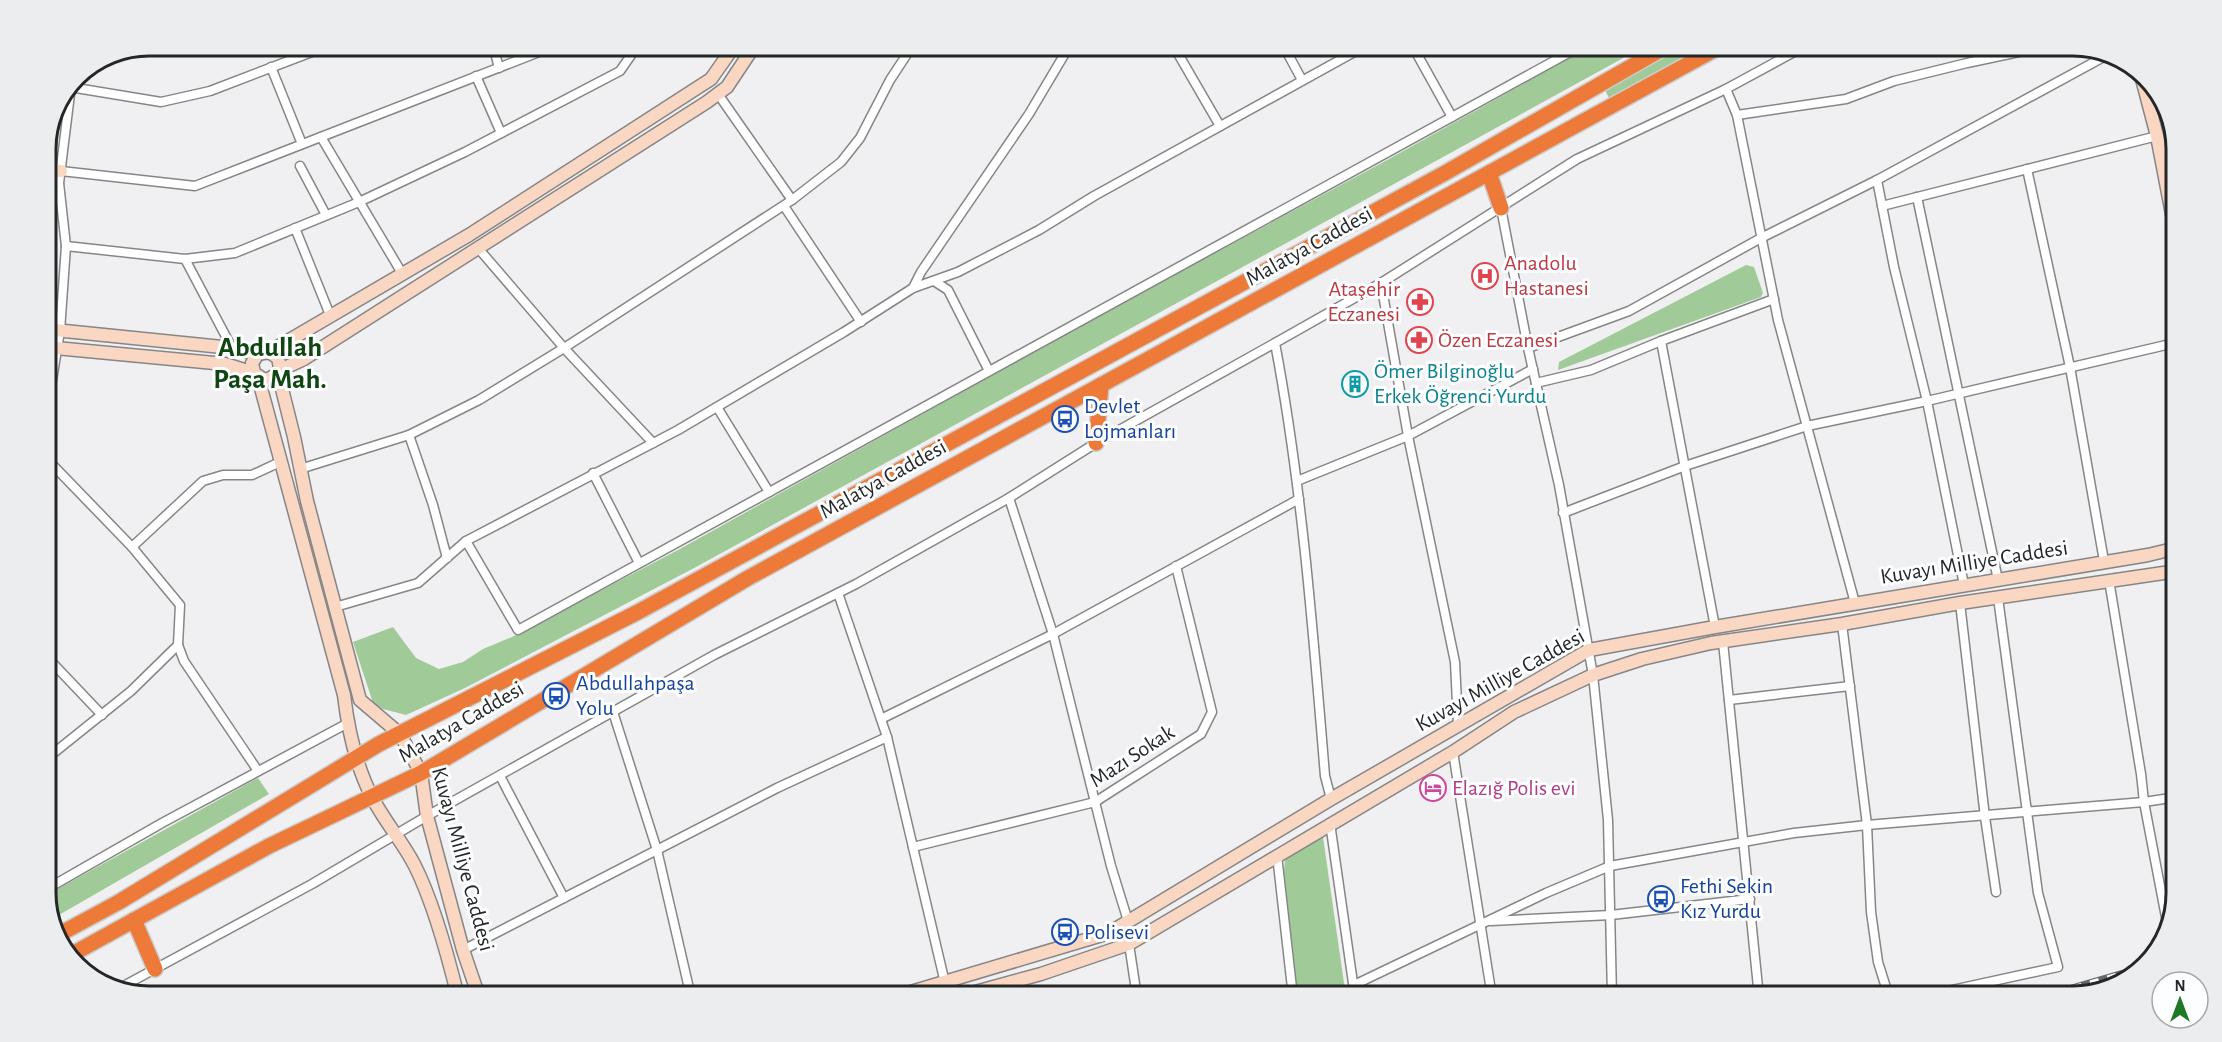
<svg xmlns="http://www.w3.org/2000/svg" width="2222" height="1042" viewBox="0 0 2222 1042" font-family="'Alegreya Sans',sans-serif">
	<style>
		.green { fill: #a1ca99 }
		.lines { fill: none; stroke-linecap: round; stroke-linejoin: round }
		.street-casing { stroke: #868687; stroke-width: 11 }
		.secondary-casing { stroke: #868687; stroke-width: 15 }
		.highway-casing { stroke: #cbcbcb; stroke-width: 18 }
		.street { stroke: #fff; stroke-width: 8 }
		.secondary { stroke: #fad7c3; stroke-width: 12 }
		.highway { stroke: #ed7a38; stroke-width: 15 }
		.rail-casing { stroke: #676868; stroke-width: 5 }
		.rail { stroke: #fdfeff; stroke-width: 3; stroke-dasharray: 9; stroke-linecap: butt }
		.labels { text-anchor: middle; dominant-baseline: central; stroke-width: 6; stroke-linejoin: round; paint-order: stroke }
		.street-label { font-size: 22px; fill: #252626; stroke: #fdfeff }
		.health-label { font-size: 22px; fill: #be3a42; stroke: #fdfeff; text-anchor: start }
		.culture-label { font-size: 22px; fill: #0d838f; stroke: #fdfeff; text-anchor: start }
		.transit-label { font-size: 22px; fill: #164399; stroke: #fdfeff; text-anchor: start }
		.hotel-label { font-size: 22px; fill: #b23c85; stroke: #fdfeff; text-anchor: start }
		.district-label { font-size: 28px; font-weight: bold; fill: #0f4611; stroke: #fdfeff }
		.rim { fill: none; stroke: #252626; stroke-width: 3 }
	</style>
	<rect width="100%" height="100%" fill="#f0f0f2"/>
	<g class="green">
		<path d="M1593 45H1647L696 567 465 688 406 715 383 709 373 703 353 642 393 627 416 658 439 669 463 662 483 649 512 637 678 550 1124 302 1389 159Z"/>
		<path d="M1685 45H1707L1609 98 1605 90Z"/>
		<path d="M1746 265 1754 267 1763 293 1761 297 1558 370 1559 362Z"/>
		<path d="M258 778 269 794 52 919 45 896Z"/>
		<path d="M1323 837 1346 997H1298L1284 872 1285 859Z"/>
	</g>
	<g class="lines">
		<defs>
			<g id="street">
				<path d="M493 45 499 68"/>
				<path d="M1173 45 1220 126"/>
				<path d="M1283 45 1302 80"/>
				<path d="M1412 45 1452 117"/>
				<path d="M271 67 302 144"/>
				<path d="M476 76 501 133"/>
				<path d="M70 87 161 102 210 91 330 45"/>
				<path d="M1726 89 1737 115 1778 320 1855 603"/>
				<path d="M718 94 792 200"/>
				<path d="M1737 115 1846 99 1894 81 1967 63 2052 45"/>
				<path d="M321 137 403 275"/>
				<path d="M300 166 326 215"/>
				<path d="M2027 169 2070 367 2104 561"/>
				<path d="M61 171 195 186 557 45"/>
				<path d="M1877 180 1894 267 1927 401 1964 585"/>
				<path d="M1917 197 1998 580"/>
				<path d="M784 206 861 322"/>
				<path d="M1882 206 2157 136"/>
				<path d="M1501 208 1528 348 1559 485 1593 675 1608 820 1612 997"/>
				<path d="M45 212 59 183"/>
				<path d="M295 228 330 315"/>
				<path d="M66 246 185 259 235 253 359 202 465 152 620 71 638 45"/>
				<path d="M478 248 564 348 653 443"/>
				<path d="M185 259 232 348"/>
				<path d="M934 281 948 290 989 371"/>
				<path d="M1381 283 1408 436 1455 662 1458 724"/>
				<path d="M913 288 921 272 1029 114 1070 45"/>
				<path d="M1661 341 1715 627"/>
				<path d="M1528 348 1629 311 1761 238 1877 180 2111 53"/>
				<path d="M1536 383 1591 370 1661 341 1774 299"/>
				<path d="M717 407 769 492"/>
				<path d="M45 423 60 331 66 246 59 183 71 86"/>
				<path d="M409 435 433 505 447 558"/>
				<path d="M45 449 46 458 132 547 180 605 178 645 131 691 45 760"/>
				<path d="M45 458V473"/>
				<path d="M300 469 409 435 479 400 564 348 792 200 841 162 860 138 890 80 913 45"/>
				<path d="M593 473 639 563"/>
				<path d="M1297 481 1408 436 1533 369"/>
				<path d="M1009 498 1053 634 1111 866 1128 921 1129 944 1137 997"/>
				<path d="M1563 513 1685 466 1807 426 1927 401 2166 345 2177 339"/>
				<path d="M466 541 518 630 1583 45"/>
				<path d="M132 547 203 481 223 475H252L280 462"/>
				<path d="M2109 580 2141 774 2144 802 2169 933"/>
				<path d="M838 593 887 737 945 983"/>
				<path d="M1960 603 1985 817 1996 892"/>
				<path d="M335 607 418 583 466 541 678 430 844 332 913 288 958 272 1039 230 1094 196 1367 45"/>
				<path d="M1842 624 1867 825 1871 912 1878 962 1889 997"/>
				<path d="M1723 642 1759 997"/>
				<path d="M178 645 184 661 258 771"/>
				<path d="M45 655 102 715"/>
				<path d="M1729 700 1850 686"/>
				<path d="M613 712 657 850 691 997"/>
				<path d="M881 719 1053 634 1299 499"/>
				<path d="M1453 752 1492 997"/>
				<path d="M500 776 564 898"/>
				<path d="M1331 799 1325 776C1313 631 1302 486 1275 343L1381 283 1577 159 1726 89 1807 45"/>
				<path d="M1330 823 1355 997"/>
				<path d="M913 847 1095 802 1201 734 1212 712 1176 566"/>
				<path d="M1277 855 1293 997"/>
				<path d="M45 890 162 823 348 723"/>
				<path d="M1491 921 1611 915 1750 899"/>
				<path d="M463 950 777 788 887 737"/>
				<path d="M1354 985 1546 893 1610 866 1794 833 1867 825 2144 802 2177 797"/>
				<path d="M116 990 312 884 427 816 714 655 856 584 1009 498 1096 443 1275 343"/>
				<path d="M1920 997 2058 967 2038 893 1998 598"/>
			</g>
			<g id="secondary">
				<path d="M2141 75 2157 136 2177 240"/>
				<path d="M2167 114 2177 163"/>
				<path d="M45 170 61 171"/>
				<path d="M45 329 232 348 258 354"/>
				<path d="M45 347 225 364 254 373 263 379H269L278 373 280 368 278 358 269 352 258 354 252 363 254 373"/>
				<path d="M269 352 469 235 711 79 735 45"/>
				<path d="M278 371 304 359 707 102 727 87 755 45"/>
				<path d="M278 373 294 437 307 501 360 700 400 734 421 773 427 816 463 950 479 997"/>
				<path d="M258 377 344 695C348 729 356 766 372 797 384 821 403 842 415 866 434 904 448 956 458 997"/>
				<path d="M894 997 1109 933 1331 799 1589 650 1715 627 2148 555 2177 548"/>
				<path d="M957 997 1041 974 1129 944 1453 752 1514 712 1593 675 1642 659 1711 643 1842 624 1960 603 2177 571"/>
			</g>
			<g id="highway">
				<path d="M1489 173 1501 208"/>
				<path d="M1096 443 1101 385"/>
				<path d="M134 920 155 969"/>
				<path d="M58 935 119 902 379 744 638 612 1445 173 1669 45"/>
				<path d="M67 957 269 846 421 773 748 578 1723 45"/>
			</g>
		</defs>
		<use href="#street" class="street-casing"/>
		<use href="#secondary" class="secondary-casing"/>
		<use href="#highway" class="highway-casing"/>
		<use href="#street" class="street"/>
		<use href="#secondary" class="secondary"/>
		<use href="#highway" class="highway"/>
		<defs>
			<path id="rail" d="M2038 997 2141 967"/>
		</defs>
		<use href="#rail" class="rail-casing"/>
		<use href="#rail" class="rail"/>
	</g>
	<defs>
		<symbol id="hospital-ring" viewBox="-11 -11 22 22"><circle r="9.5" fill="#fdfeff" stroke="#e0444e" stroke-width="1.5"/><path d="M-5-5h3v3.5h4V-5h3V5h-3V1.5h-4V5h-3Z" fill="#e0444e"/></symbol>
		<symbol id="pharmacy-ring" viewBox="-11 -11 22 22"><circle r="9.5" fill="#fdfeff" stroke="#e0444e" stroke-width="1.5"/><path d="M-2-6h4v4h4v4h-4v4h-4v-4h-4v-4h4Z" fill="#e0444e"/></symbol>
		<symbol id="building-ring" viewBox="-11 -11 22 22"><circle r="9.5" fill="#fdfeff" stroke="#0f9aa8" stroke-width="1.5"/><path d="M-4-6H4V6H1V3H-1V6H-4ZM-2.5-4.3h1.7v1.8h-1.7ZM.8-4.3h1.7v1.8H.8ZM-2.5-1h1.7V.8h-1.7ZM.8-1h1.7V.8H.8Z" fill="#0f9aa8"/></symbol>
		<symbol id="bus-ring" viewBox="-11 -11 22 22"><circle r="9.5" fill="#fdfeff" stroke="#1a4fb4" stroke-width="1.5"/><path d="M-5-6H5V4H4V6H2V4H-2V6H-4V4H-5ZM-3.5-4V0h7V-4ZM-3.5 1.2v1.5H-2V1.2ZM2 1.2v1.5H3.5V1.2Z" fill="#1a4fb4"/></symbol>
		<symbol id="hotel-ring" viewBox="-11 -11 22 22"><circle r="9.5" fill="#fdfeff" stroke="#d1479c" stroke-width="1.5"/><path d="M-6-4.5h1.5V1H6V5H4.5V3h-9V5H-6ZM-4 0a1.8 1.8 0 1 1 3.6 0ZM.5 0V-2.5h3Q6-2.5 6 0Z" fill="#d1479c"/></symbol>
	</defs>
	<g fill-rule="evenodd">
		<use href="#hospital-ring" x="1470" y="261" width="30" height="30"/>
		<use href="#pharmacy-ring" x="1405" y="287" width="30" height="30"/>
		<use href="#pharmacy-ring" x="1404" y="325" width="30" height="30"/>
		<use href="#building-ring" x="1340" y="369" width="30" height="30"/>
		<use href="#bus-ring" x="1050" y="404" width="30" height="30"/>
		<use href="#bus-ring" x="541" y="681" width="30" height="30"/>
		<use href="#hotel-ring" x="1418" y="773" width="30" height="30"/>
		<use href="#bus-ring" x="1646" y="884" width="30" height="30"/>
		<use href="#bus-ring" x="1050" y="917" width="30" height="30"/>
	</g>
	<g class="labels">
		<g class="street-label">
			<text transform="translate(1309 246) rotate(-29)">Malatya Caddesi</text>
			<text transform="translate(883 479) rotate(-29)">Malatya Caddesi</text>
			<text transform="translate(1974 562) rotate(-9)">Kuvayı Milliye Caddesi</text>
			<text transform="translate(1500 680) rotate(-29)">Kuvayı Milliye Caddesi</text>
			<text transform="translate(461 722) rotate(-30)">Malatya Caddesi</text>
			<text transform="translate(1132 756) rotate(-33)">Mazı Sokak</text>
			<text transform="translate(463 859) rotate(75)">Kuvayı Milliye Caddesi</text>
		</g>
		<g class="health-label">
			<text x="1504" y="263">Anadolu<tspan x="1504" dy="25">Hastanesi</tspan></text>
			<text x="1400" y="289" text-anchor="end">Ataşehir<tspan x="1400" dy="25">Eczanesi</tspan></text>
			<text x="1438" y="340">Özen Eczanesi</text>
		</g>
		<g class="culture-label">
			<text x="1374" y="371">Ömer Bilginoğlu<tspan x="1374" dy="25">Erkek Öğrenci Yurdu</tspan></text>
		</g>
		<g class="transit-label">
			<text x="1084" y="406">Devlet<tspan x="1084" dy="25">Lojmanları</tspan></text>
			<text x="576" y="683">Abdullahpaşa<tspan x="576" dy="25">Yolu</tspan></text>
			<text x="1680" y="886">Fethi Sekin<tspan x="1680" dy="25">Kız Yurdu</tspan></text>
			<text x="1084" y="932">Polisevi</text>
		</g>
		<g class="hotel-label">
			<text x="1452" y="788">Elazığ Polis evi</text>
		</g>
		<g class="district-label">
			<text x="270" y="348">Abdullah<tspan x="270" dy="32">Paşa Mah.</tspan></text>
		</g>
	</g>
	<path d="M0 0H2222V1042H0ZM149 56H2073A93 93 0 0 1 2166 149V893A93 93 0 0 1 2073 986H149A93 93 0 0 1 56 893V149A93 93 0 0 1 149 56Z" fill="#ecedee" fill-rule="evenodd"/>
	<path class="rim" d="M149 56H2073A93 93 0 0 1 2166 149V893A93 93 0 0 1 2073 986H149A93 93 0 0 1 56 893V149A93 93 0 0 1 149 56Z"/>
	<g transform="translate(2180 1000)"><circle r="28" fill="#fdfeff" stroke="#a7a8a8" stroke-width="1.5"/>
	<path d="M0-4.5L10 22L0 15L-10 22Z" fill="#207724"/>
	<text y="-9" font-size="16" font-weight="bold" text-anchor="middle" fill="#252626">N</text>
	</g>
</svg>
